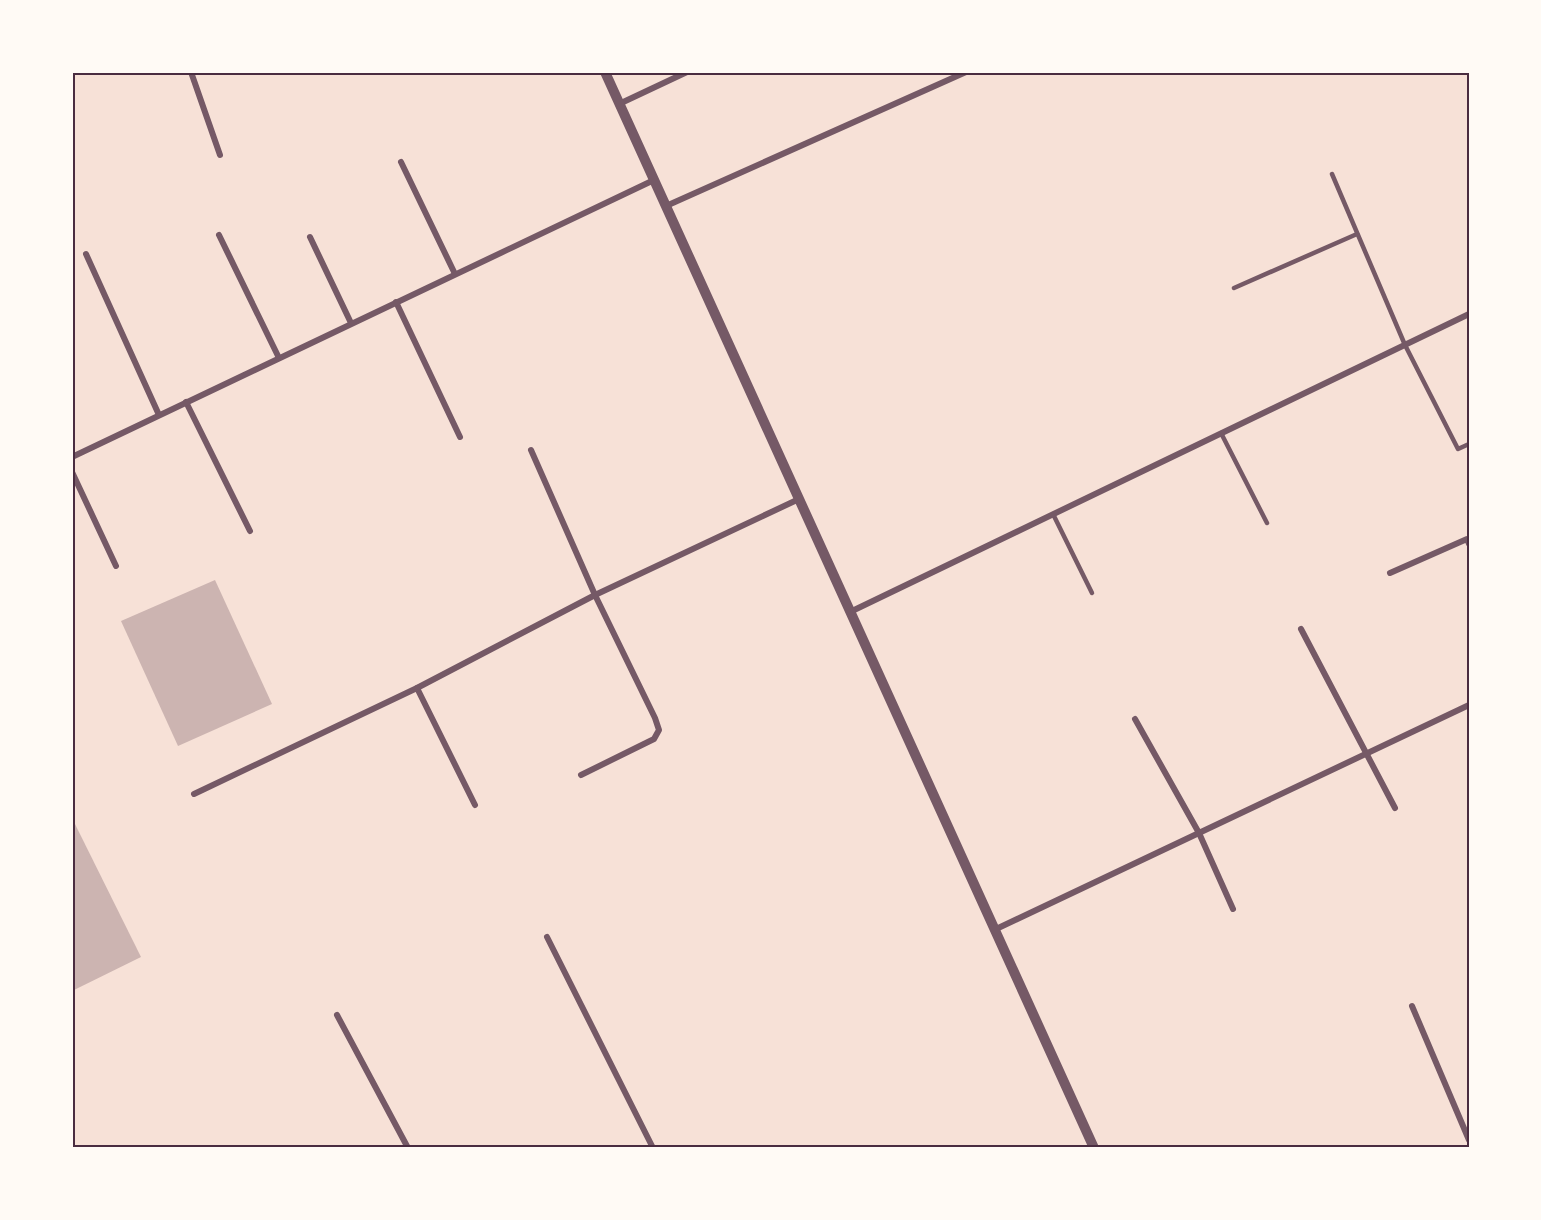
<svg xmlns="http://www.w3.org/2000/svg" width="1541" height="1220" viewBox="0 0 1541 1220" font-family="'Fira Sans Condensed',sans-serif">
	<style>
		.building { fill: #ccb4b1 }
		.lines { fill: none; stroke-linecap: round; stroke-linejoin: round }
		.service { stroke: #755966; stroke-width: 4.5 }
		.minor { stroke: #755966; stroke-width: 6 }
		.tertiary { stroke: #755966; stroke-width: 10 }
		.neatline { fill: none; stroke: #4a2c40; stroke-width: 2 }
	</style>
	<rect width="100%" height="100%" fill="#f7e1d7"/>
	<g class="building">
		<path d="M215 580 272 704 178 746 121 621Z"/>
		<path d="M72 818 141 957 72 991Z"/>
	</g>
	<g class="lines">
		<g class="service">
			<path d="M1332 174 1405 345 1458 449 1469 444"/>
			<path d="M1234 288 1357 234"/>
			<path d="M1221 433 1267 523"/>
			<path d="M1053 514 1092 593"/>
		</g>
		<g class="minor">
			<path d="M191 72 220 155"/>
			<path d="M72 73 73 72"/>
			<path d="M619 104 687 72"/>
			<path d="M401 162 455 274"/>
			<path d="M666 206 966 72"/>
			<path d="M219 235 279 358"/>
			<path d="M310 237 351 323"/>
			<path d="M86 254 159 415"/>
			<path d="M396 302 460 437"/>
			<path d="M186 402 250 531"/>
			<path d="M531 450 595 595 655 718 659 730 654 739 581 775"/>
			<path d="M72 457 654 180"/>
			<path d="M72 472 116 566"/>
			<path d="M1390 573 1467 539 1469 544"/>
			<path d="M850 612 1469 314"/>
			<path d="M1301 629 1395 808"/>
			<path d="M417 688 475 805"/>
			<path d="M1135 719 1199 833 1233 909"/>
			<path d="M194 794 417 688 595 595 799 499"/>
			<path d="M994 930 1469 705"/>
			<path d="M547 937 653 1148"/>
			<path d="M1412 1006 1469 1140"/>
			<path d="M337 1015 408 1148"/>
		</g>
		<path class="tertiary" d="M605 72 1094 1148"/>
	</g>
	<rect width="1541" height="1220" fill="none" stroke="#fffaf5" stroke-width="147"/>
	<rect x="74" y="74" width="1394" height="1072" class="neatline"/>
</svg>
